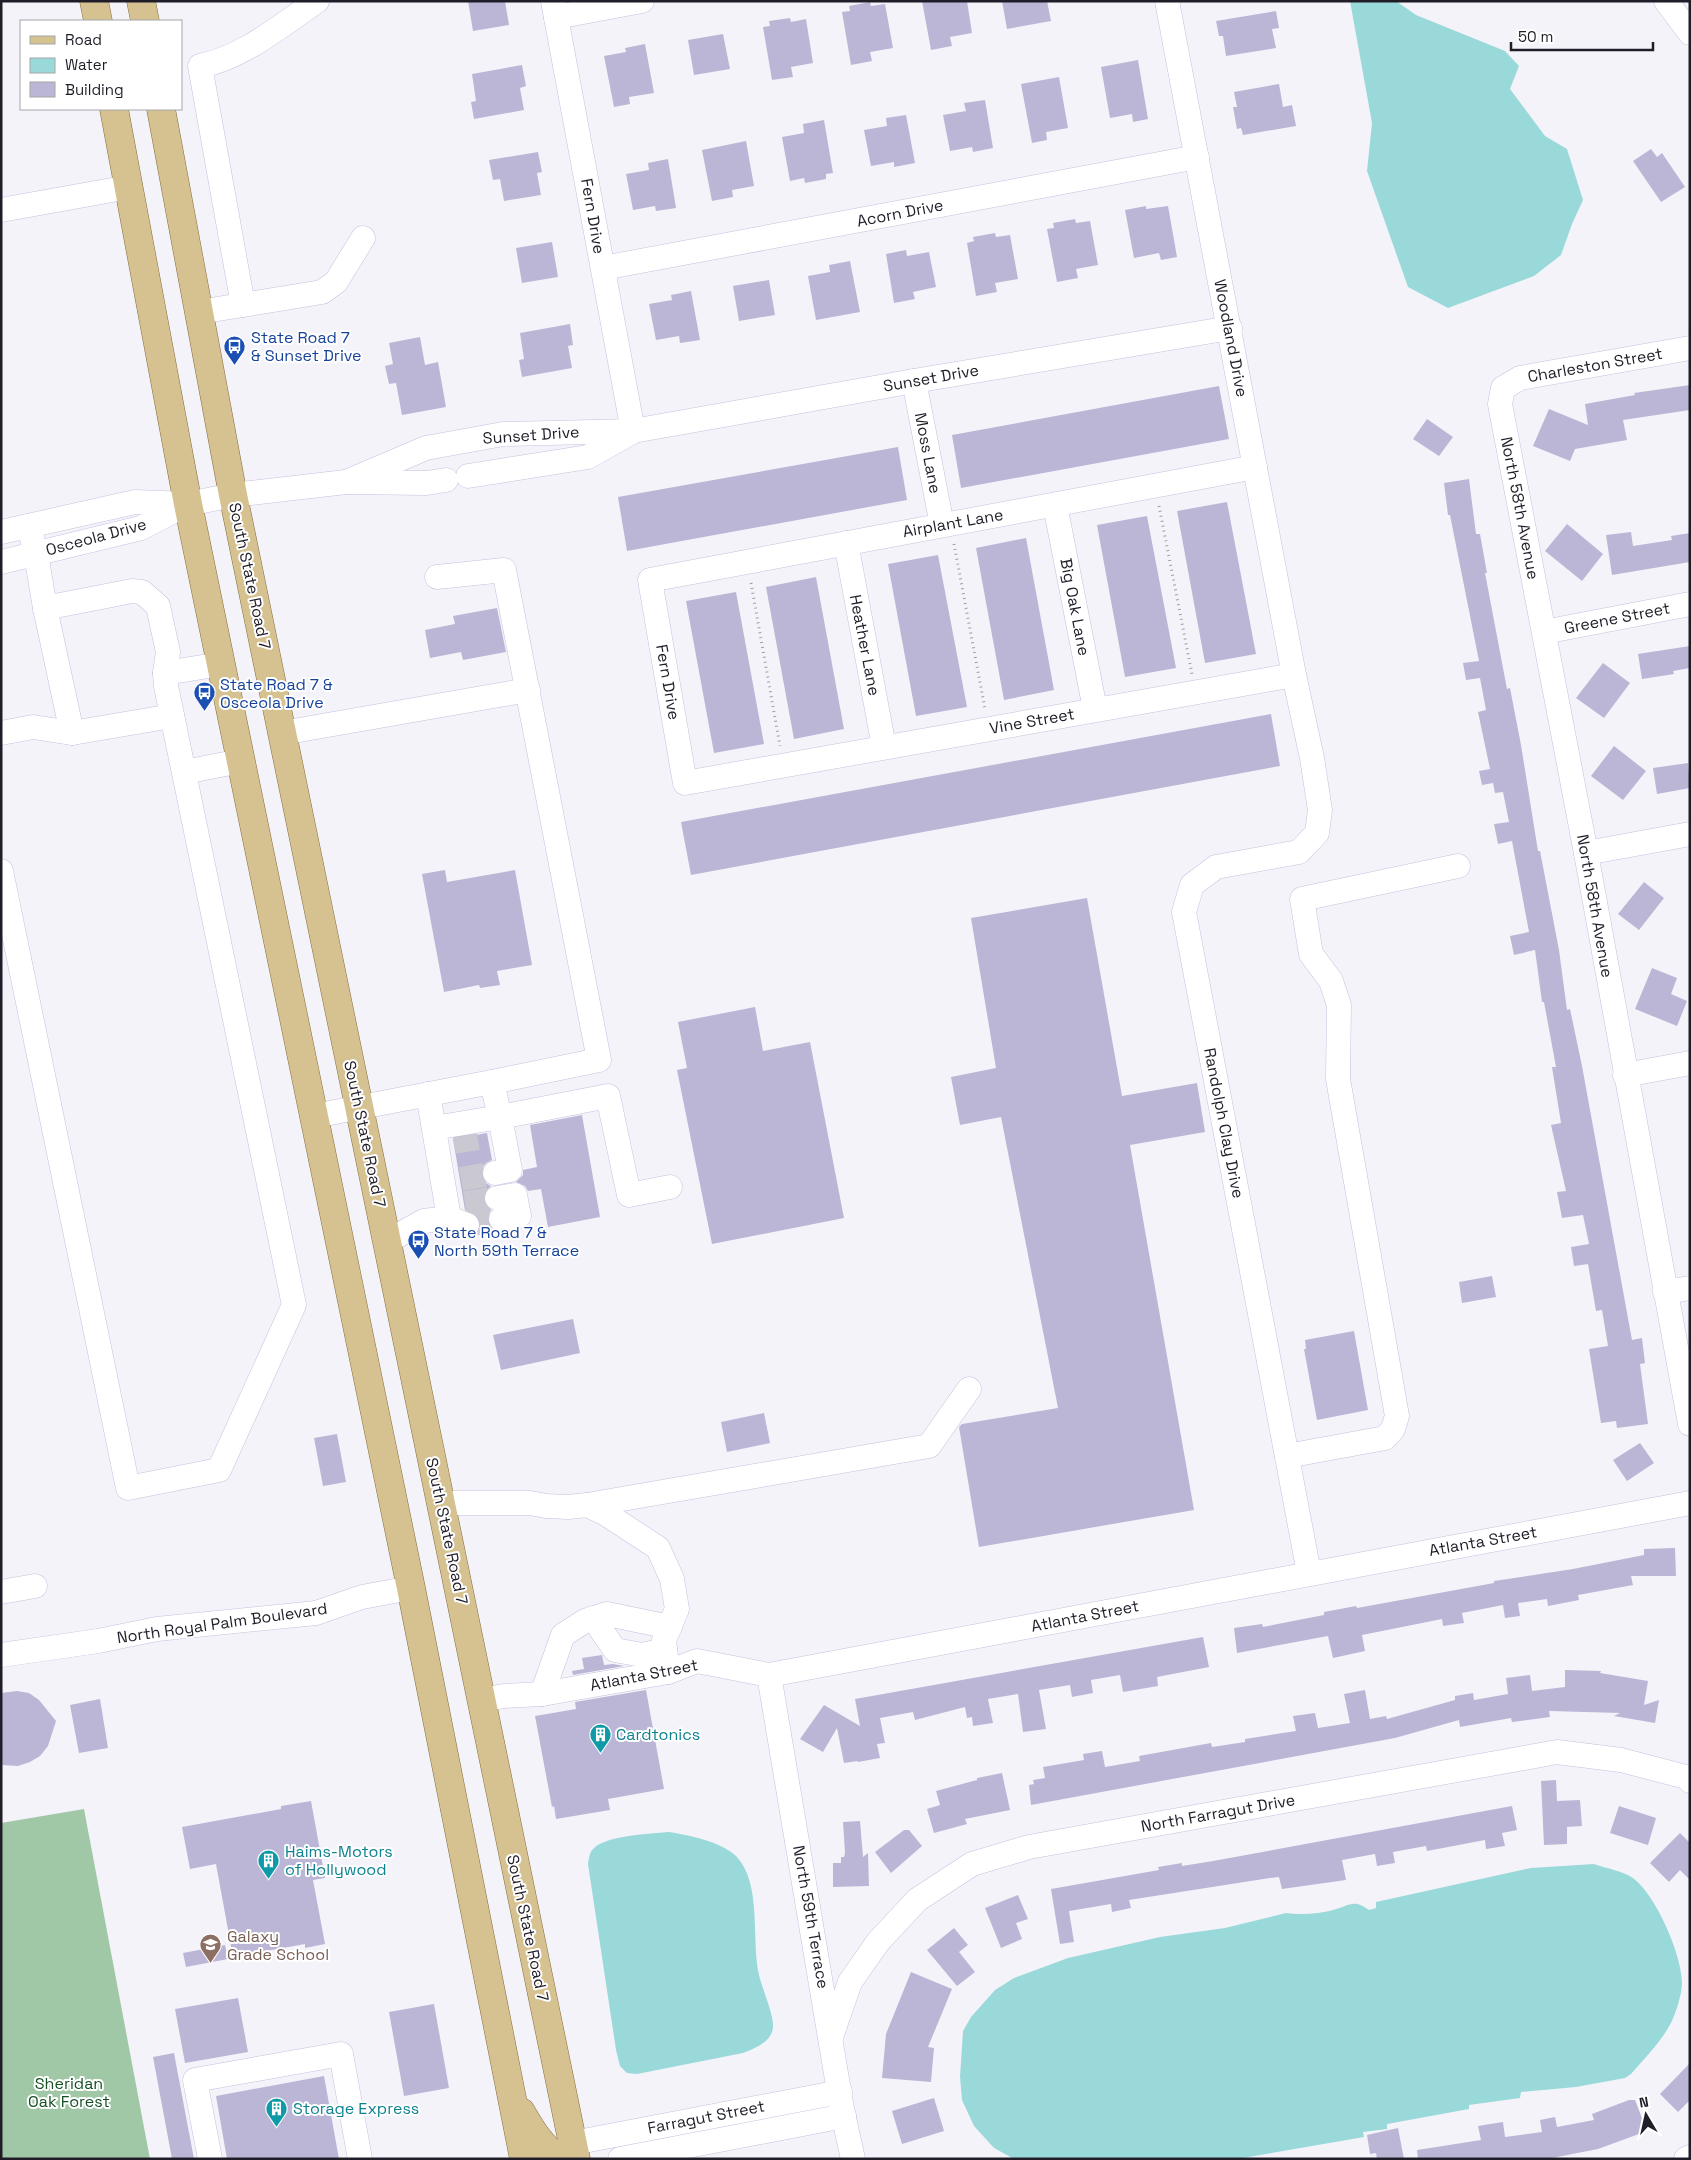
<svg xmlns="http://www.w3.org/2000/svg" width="1691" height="2160" viewBox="0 0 1691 2160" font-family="'Space Grotesk',sans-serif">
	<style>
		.forest { fill: #a1c8a6 }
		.water { fill: #9ad9da }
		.building { fill: #bbb6d6 }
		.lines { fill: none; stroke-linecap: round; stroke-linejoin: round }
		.minor-tunnel { stroke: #cac8d0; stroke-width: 24; stroke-dasharray: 24 12; stroke-linecap: butt }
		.minor-casing { stroke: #c7bfdf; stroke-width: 25 }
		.major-casing { stroke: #846e3c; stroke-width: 29 }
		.path { stroke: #9f9da5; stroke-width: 3; stroke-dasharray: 1 4; stroke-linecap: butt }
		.minor { stroke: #fff; stroke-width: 24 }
		.major { stroke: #d6c291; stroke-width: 28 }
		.labels { text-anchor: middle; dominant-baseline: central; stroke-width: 4; stroke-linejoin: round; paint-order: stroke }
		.street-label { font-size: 16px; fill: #201d28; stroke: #fff }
		.transit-label { font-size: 16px; fill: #164399; stroke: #fff; text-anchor: start }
		.culture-label { font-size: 16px; fill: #0d838f; stroke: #fff; text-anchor: start }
		.education-label { font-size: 16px; fill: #785e54; stroke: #fff; text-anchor: start }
		.park-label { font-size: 16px; fill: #145024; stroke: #fff }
	</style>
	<rect width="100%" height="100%" fill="#f5f3fa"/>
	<path class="forest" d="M84 1809 150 2159H1V1823Z"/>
	<g class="water">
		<path d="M1350 1H1396L1416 15 1505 51 1519 66 1510 89 1545 136 1567 149 1583 200 1572 224 1561 255 1534 276 1448 308 1408 287 1367 171 1372 123Z"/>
		<path d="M669 1832C688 1835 723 1842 737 1857 762 1884 751 1940 759 1975 762 1988 774 2015 773 2027 772 2042 755 2048 743 2053L637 2074 627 2073 620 2066 616 2050 588 1864C589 1859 589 1853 593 1849 606 1835 650 1834 669 1832Z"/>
		<path d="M1594 1864C1605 1868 1623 1871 1633 1878 1656 1895 1682 1955 1682 1983 1682 1994 1676 2013 1671 2023 1661 2042 1644 2059 1631 2074L1625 2078 1576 2087 1521 2092 1520 2098 1469 2105V2109L1387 2124V2129L1363 2132 1364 2137 1237 2159H1014L994 2148 974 2126 962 2100 960 2077 963 2031 971 2017 995 1990 1014 1978 1068 1958 1160 1937 1225 1928 1286 1913C1300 1915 1319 1914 1333 1910 1349 1906 1353 1898 1369 1910L1376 1908V1902L1531 1868Z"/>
	</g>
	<g class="building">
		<path d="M468 1H505L509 25 473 31Z"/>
		<path d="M922 1H967L972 33 950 37 952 46 931 50Z"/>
		<path d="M1002 1H1047L1051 21 1007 29Z"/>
		<path d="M870 2 871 6 885 4 893 48 870 52 872 61 851 65 842 12 850 11 849 6Z"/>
		<path d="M1276 11 1279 28 1272 29 1276 48 1226 56 1223 36H1219L1216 21Z"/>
		<path d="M790 18 791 22 806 19 813 63 791 67 793 77 772 80 763 27 770 26 769 21Z"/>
		<path d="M723 34 730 69 694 75 688 40Z"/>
		<path d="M645 44 654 93 629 97 630 104 614 107 604 56 626 52 625 48Z"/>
		<path d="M1138 60 1148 119 1133 122 1132 114 1110 118 1101 67Z"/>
		<path d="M522 65 526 86 520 88 524 110 474 119 471 102 476 101 472 74Z"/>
		<path d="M1059 77 1068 128 1046 132 1047 140 1032 143 1021 84Z"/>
		<path d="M1279 84 1283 107 1292 105 1296 126 1243 135 1241 128 1237 129 1233 107H1237L1234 92Z"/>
		<path d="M985 100 993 148 973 152 972 147 950 151 943 115 966 111 964 103Z"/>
		<path d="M906 115 915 163 894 167V162L871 166 864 130 887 126 886 118Z"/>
		<path d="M824 120 833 173 826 174V179L805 183 804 178 790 181 782 137 804 133 803 124Z"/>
		<path d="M746 141 754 186 732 190 733 197 712 201 702 150Z"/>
		<path d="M1651 149 1657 157 1662 153 1685 187 1661 202 1633 161Z"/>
		<path d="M538 152 542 172 537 173 541 195 504 201 500 179 493 180 489 160Z"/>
		<path d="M668 159 676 208 656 211 655 206 633 210 626 174 649 170 648 163Z"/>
		<path d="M1146 206V209L1168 206 1177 257 1161 260 1159 253 1134 258 1125 210Z"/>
		<path d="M1075 219 1076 223 1090 221 1098 265 1076 269 1078 278 1057 282 1047 229 1054 228 1053 223Z"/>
		<path d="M995 233 996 237 1010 235 1018 279 995 283 997 292 976 296 967 243 974 241 973 237Z"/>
		<path d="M552 242 558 277 522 283 516 248Z"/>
		<path d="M906 250 907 256 929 252 936 287 913 292 915 299 894 303 886 254Z"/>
		<path d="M850 261 860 312 816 320 808 276 830 272 829 265Z"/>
		<path d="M769 280 775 315 739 321 733 286Z"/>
		<path d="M691 291 700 340 680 343 679 336 656 340 649 304 672 300 671 295Z"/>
		<path d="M570 324 573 345 568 346 572 368 522 377 519 360 524 359 520 333Z"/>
		<path d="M420 337 425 365 438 362 446 407 402 415 396 383 389 384 385 366 393 364 389 343Z"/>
		<path d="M1690 385V410L1623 420 1627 440 1575 449 1570 461 1533 446 1549 409 1588 425 1585 404 1635 395 1634 393Z"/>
		<path d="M1219 386 1229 439 961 488 952 435Z"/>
		<path d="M1427 419 1453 437 1439 456 1413 439Z"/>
		<path d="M898 447 907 500 627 551 618 497Z"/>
		<path d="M1469 479 1476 534H1480L1487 573H1485L1507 689 1510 688 1521 745 1538 851H1540L1559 950 1567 1010 1570 1009 1582 1066 1632 1340 1642 1338 1645 1363 1640 1364 1648 1424 1617 1428 1616 1421 1601 1423 1589 1349 1608 1346 1602 1310 1596 1311 1588 1264 1574 1266 1571 1247 1589 1244 1583 1215 1562 1218 1557 1192 1566 1191 1551 1125 1561 1123 1552 1067H1556L1544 1002H1542L1535 950 1514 955 1510 936 1529 932 1512 841 1498 844 1494 824 1509 822 1503 792 1495 793 1493 783 1482 785 1479 771 1490 769 1478 712 1486 710 1480 678 1466 680 1463 663 1479 661 1450 515H1448L1444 483Z"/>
		<path d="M1227 502 1256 654 1205 663 1177 511Z"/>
		<path d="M1147 516 1176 668 1125 677 1097 525Z"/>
		<path d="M1567 524 1603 554 1582 581 1545 551Z"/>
		<path d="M1631 532 1633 546 1672 540 1671 536 1690 533V562L1612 575 1606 535Z"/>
		<path d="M1026 538 1054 690 1004 700 976 548Z"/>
		<path d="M938 555 967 707 916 716 888 564Z"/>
		<path d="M816 577 844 729 794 739 766 587Z"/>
		<path d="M736 592 764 744 714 753 686 601Z"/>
		<path d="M497 608 506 652 463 660 461 652 430 658 425 630 455 624 453 616Z"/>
		<path d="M1690 646V668L1673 671 1674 674 1642 679 1638 654Z"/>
		<path d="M1603 663 1630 683 1604 718 1576 698Z"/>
		<path d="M1271 714 1280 766 691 875 681 822Z"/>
		<path d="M1614 746 1646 771 1623 800 1591 776Z"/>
		<path d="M1688 763 1690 788 1657 794 1653 768Z"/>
		<path d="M445 870 447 882 515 870 532 965 497 971 500 985 480 988 479 985 444 992 422 874Z"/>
		<path d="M1644 882 1664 898 1639 930 1618 914Z"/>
		<path d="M1087 898 1122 1096 1197 1083 1205 1132 1130 1145 1194 1510 979 1547 959 1427 962 1424 1058 1408 1001 1117 960 1125 951 1077 996 1068 971 918Z"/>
		<path d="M1652 968 1677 978 1671 994 1687 1001 1677 1026 1635 1009Z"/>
		<path d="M755 1007 763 1051 810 1042 844 1218 712 1244 677 1070 687 1068 678 1022Z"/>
		<path d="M582 1115 600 1217 548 1227 541 1189 528 1191 525 1186 516 1182 523 1175V1170L537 1167 530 1125Z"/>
		<path d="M487 1133 492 1160 486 1163 482 1168 481 1175 484 1182 491 1186 484 1193 483 1200 486 1206 491 1210 488 1215 489 1226 480 1227 477 1216 465 1210 453 1139Z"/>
		<path d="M1492 1276 1496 1297 1462 1303 1459 1282Z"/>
		<path d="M573 1319 580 1353 501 1370 493 1335Z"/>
		<path d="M1354 1331 1368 1410 1317 1420 1304 1349H1306L1305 1340Z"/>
		<path d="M764 1413 770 1443 727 1452 721 1422Z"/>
		<path d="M337 1434 346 1482 323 1486 314 1438Z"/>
		<path d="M1640 1443 1654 1463 1627 1481 1613 1460Z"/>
		<path d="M1675 1548 1676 1576H1631L1633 1585 1578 1595 1579 1600 1548 1606 1547 1599 1518 1603 1520 1616 1505 1618 1503 1605 1462 1613 1464 1623 1443 1626 1442 1619 1362 1635 1365 1651 1333 1658 1328 1636 1237 1653 1234 1628 1262 1624 1263 1627 1324 1615V1612L1356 1606 1357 1608 1494 1583V1581L1573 1569 1644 1555V1549Z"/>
		<path d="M1203 1637 1209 1667 1157 1677 1158 1686 1123 1692 1120 1675 1091 1680 1093 1693 1072 1697 1070 1685 1039 1690 1046 1729 1023 1732 1018 1694 988 1699 993 1723 973 1726 972 1717 967 1718 965 1707 915 1720 913 1712 880 1718 885 1743 877 1744 880 1758 858 1762 857 1761 844 1763 837 1728 823 1752 800 1739 824 1705 860 1726 855 1699Z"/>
		<path d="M602 1655 604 1665 613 1664 624 1666 573 1675 572 1671 584 1669 582 1658Z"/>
		<path d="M1565 1670 1601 1671 1600 1673 1648 1681 1644 1705 1659 1700 1655 1723 1614 1716 1620 1713 1549 1711 1550 1717 1512 1722 1511 1718 1460 1727 1459 1720 1395 1738 1031 1805 1029 1785 1034 1784 1033 1780 1045 1778 1043 1767 1084 1760 1083 1754 1102 1751 1105 1767 1140 1761 1139 1756 1211 1743 1212 1747 1245 1742V1739L1296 1731 1293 1716 1315 1713 1318 1728 1350 1723 1344 1694 1365 1690 1370 1719 1386 1716 1387 1719 1455 1700V1696L1473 1693 1474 1700 1508 1694 1506 1678 1530 1675 1532 1691 1565 1687Z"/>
		<path d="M646 1690 664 1789 608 1799 610 1810 556 1819 554 1806 552 1807 535 1716 576 1709 575 1702Z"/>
		<path d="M17 1691 29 1693 39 1700 56 1721 48 1746 40 1756 30 1762 18 1766 1 1765V1693Z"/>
		<path d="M100 1699 108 1748 79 1753 70 1705Z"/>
		<path d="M1002 1773 1010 1810 965 1819 967 1824 934 1833 927 1809 940 1805 936 1791 977 1780V1778Z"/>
		<path d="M1556 1780 1557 1801 1580 1800 1582 1826 1567 1827V1844L1544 1845 1541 1781Z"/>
		<path d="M311 1801 325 1878 313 1880 325 1944 305 1948V1944L233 1957 216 1864 190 1869 182 1827 281 1809V1806Z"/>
		<path d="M1512 1806 1517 1830 1502 1833 1505 1846 1486 1849 1485 1840 1427 1851 1426 1846 1393 1852 1395 1863 1377 1866 1375 1854 1342 1860 1346 1880 1282 1889 1279 1877 1270 1878 1129 1900 1131 1908 1112 1912 1111 1904 1069 1911 1074 1942 1060 1944 1051 1889 1159 1870 1158 1867 1182 1863V1866L1213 1861Z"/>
		<path d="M1619 1806 1656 1818 1648 1845 1610 1833Z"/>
		<path d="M860 1821 863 1857 868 1853 869 1886 833 1887V1863H841V1857H844L845 1853 843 1822Z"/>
		<path d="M904 1830H909L922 1846 891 1873 875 1852Z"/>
		<path d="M1680 1833 1690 1843V1880L1680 1870 1669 1882 1650 1863Z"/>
		<path d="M1018 1895 1028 1919 1016 1923 1022 1939 1001 1948 985 1908Z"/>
		<path d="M954 1928 968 1945 959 1952 975 1972 957 1986 927 1950Z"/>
		<path d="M225 1945 228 1959 186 1967 183 1953Z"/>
		<path d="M911 1972 952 1989 928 2047 934 2048 931 2082 882 2078 886 2034Z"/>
		<path d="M238 1998 248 2052 185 2063 175 2009Z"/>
		<path d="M434 2004 449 2088 404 2096 389 2012Z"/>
		<path d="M174 2053 194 2159H172L153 2057Z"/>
		<path d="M1690 2063V2100L1678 2112 1660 2094Z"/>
		<path d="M324 2076 339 2159H227L216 2096Z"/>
		<path d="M934 2098 944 2131 902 2144 892 2111Z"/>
		<path d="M1629 2100H1635L1647 2131 1598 2149 1547 2159H1418L1417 2150 1481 2140 1478 2126 1503 2122 1505 2137 1542 2132 1540 2120 1555 2117 1557 2127 1594 2120 1592 2114Z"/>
		<path d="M1398 2128 1404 2159H1377L1376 2153 1370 2154 1367 2135Z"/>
	</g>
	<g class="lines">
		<g class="minor-tunnel">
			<path d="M454 1142 488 1136"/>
			<path d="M461 1179 495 1173"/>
			<path d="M465 1203 497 1198"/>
			<path d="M467 1225 501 1219"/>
		</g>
		<defs>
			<g id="minor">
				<path d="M553 1 633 431"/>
				<path d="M1167 1 1294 675 1312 758 1320 810 1317 833 1299 852 1216 867 1192 885 1184 912 1309 1573"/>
				<path d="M1666 1 1690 33"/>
				<path d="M556 17 642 1"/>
				<path d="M1 210 129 187"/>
				<path d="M603 268 1197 157"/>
				<path d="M243 305 200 66C244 57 280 26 317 1"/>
				<path d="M199 312 322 292 336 282 363 238"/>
				<path d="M1690 348 1520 378 1503 388 1500 404 1586 853 1690 1424"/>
				<path d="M914 381 942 525"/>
				<path d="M1255 467 650 580 685 783 1294 675"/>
				<path d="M468 476 588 457 632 432"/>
				<path d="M346 482 426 448 503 434 633 431 914 381 1230 328"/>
				<path d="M1055 505 1095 709"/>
				<path d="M29 526 36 554 45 608 72 733"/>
				<path d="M1 532 135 502 188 504 233 495 346 482 427 483 446 480"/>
				<path d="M846 543 884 747"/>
				<path d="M1 562 141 528 187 504"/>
				<path d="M1544 632 1690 604"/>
				<path d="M165 673 221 664"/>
				<path d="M1 733 33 727 72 733 172 716"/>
				<path d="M282 733 528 690"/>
				<path d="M184 772 241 761"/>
				<path d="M1586 853 1690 834"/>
				<path d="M1 871 128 1488 219 1470 294 1305 166 686 165 673 168 652 158 606 142 592 132 591 45 608"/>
				<path d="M1625 1075 1690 1063"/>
				<path d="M428 1094 449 1218"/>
				<path d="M314 1116 492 1082 599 1060 504 570 437 577"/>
				<path d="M434 1128 500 1117 492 1082"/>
				<path d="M495 1173 510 1170 500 1117 608 1096 629 1195 670 1187"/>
				<path d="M497 1198 515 1195 519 1216 501 1219"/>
				<path d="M388 1241 424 1221 449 1218 467 1225"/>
				<path d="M1665 1292 1690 1288"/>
				<path d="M1287 1456 1385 1438 1393 1429 1397 1416 1338 1079 1339 1005 1331 981 1311 954 1302 899 1458 866"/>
				<path d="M441 1503H530L546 1506 568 1507 587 1505 606 1514 658 1548 672 1579 677 1609 664 1640 668 1672"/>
				<path d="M587 1505 929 1446 969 1389"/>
				<path d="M1 1592 35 1586"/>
				<path d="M593 1618 615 1650 642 1655 665 1650"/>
				<path d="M1 1655 98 1641 157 1629 316 1613 362 1597 411 1588"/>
				<path d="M769 1675 842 2109 853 2159"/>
				<path d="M542 1694 563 1635 585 1621 607 1614 670 1627"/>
				<path d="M481 1700 504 1696 542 1694 668 1672 697 1661 769 1675 1690 1503"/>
				<path d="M831 2037 850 1982 878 1942 917 1900 972 1864 1029 1847 1557 1752 1621 1760 1686 1777 1690 1781"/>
				<path d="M573 2143 840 2092"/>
				<path d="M210 2159 195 2080 341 2054 360 2159"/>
				<path d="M620 2159 844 2116"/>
				<path d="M1686 2159 1690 2157"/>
			</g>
			<g id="major">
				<path d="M94 1 98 21"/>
				<path d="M141 1 145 21"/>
				<path d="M114 109 188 504 411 1588 524 2159"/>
				<path d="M161 109 233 495 576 2159"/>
				<path d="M521 2112C532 2131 541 2146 559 2159"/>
			</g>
		</defs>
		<use href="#minor" class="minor-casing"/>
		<use href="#major" class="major-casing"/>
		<g class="path">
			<path d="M1159 506 1192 674"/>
			<path d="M954 544 985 709"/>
			<path d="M751 583 780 746"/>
		</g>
		<use href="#minor" class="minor"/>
		<use href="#major" class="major"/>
	</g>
	<defs>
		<symbol id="bus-pin" viewBox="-11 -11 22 30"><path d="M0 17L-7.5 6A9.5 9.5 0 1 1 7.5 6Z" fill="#1a4fb4" stroke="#fff"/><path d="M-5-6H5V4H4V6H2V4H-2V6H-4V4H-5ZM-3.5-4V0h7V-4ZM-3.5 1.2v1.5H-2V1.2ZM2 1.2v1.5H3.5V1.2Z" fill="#fff"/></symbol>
		<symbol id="building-pin" viewBox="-11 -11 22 30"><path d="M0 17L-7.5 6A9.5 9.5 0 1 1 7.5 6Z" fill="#0f9aa8" stroke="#fff"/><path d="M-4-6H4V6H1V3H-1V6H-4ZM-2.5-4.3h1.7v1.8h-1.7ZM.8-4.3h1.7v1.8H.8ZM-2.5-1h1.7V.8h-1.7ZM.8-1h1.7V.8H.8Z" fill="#fff"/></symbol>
		<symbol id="school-pin" viewBox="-11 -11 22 30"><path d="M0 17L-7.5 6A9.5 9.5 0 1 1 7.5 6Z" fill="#8d6e63" stroke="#fff"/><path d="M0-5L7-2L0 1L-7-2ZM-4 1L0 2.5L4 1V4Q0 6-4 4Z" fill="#fff"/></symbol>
	</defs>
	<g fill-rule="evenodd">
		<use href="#bus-pin" x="222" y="334" width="25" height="34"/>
		<use href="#bus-pin" x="192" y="680" width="25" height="34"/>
		<use href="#bus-pin" x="406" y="1228" width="25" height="34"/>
		<use href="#building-pin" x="588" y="1722" width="25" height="34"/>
		<use href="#building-pin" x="256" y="1848" width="25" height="34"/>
		<use href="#school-pin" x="198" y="1932" width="25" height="34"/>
		<use href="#building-pin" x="264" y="2096" width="25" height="34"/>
	</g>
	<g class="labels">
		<g class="street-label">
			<text transform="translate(900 213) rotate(-11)">Acorn Drive</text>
			<text transform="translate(593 216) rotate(80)">Fern Drive</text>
			<text transform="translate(1231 338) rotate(79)">Woodland Drive</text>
			<text transform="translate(1595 365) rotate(-10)">Charleston Street</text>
			<text transform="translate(931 378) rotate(-10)">Sunset Drive</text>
			<text transform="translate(531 435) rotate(-4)">Sunset Drive</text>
			<text transform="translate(928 453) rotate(79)">Moss Lane</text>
			<text transform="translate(1520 508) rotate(79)">North 58th Avenue</text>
			<text transform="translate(953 523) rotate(-10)">Airplant Lane</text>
			<text transform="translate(96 537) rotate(-15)">Osceola Drive</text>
			<text transform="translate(250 576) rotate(78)">South State Road 7</text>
			<text transform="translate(1075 607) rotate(79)">Big Oak Lane</text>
			<text transform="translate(1617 618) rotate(-11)">Greene Street</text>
			<text transform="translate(865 645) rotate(79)">Heather Lane</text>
			<text transform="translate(668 682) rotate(80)">Fern Drive</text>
			<text transform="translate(1032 721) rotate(-10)">Vine Street</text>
			<text transform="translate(1595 906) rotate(80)">North 58th Avenue</text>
			<text transform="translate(1224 1123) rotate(79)">Randolph Clay Drive</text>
			<text transform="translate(365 1134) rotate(78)">South State Road 7</text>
			<text transform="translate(447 1531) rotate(78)">South State Road 7</text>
			<text transform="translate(1483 1541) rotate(-10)">Atlanta Street</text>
			<text transform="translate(1085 1616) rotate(-11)">Atlanta Street</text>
			<text transform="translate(222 1623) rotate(-8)">North Royal Palm Boulevard</text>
			<text transform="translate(644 1675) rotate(-11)">Atlanta Street</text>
			<text transform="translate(1218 1813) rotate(-10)">North Farragut Drive</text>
			<text transform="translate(811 1917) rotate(80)">North 59th Terrace</text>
			<text transform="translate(528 1928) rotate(78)">South State Road 7</text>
			<text transform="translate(706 2117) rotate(-11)">Farragut Street</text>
		</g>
		<g class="transit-label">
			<text x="251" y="337">State Road 7<tspan x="251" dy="18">&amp; Sunset Drive</tspan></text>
			<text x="220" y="684">State Road 7 &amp;<tspan x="220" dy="18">Osceola Drive</tspan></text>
			<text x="434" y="1232">State Road 7 &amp;<tspan x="434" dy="18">North 59th Terrace</tspan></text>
		</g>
		<g class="culture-label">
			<text x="616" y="1734">Cardtonics</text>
			<text x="285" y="1851">Haims-Motors<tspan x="285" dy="18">of Hollywood</tspan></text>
			<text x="293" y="2108">Storage Express</text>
		</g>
		<g class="education-label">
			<text x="227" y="1936">Galaxy<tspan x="227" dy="18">Grade School</tspan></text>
		</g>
		<g class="park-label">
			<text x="69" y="2083">Sheridan<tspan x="69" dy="18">Oak Forest</tspan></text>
		</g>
	</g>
	<rect width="1691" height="2160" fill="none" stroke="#201d28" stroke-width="5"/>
	<rect x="20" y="20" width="162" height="90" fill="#ffffff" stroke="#a6a5a9"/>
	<rect x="30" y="36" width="25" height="8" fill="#d6c291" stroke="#a6a5a9"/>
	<text x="65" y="45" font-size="15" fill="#201d28">Road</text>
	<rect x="30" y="58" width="25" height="15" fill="#9ad9da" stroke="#a6a5a9"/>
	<text x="65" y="70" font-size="15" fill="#201d28">Water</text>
	<rect x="30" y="82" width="25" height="15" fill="#bbb6d6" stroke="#a6a5a9"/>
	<text x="65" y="95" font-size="15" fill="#201d28">Building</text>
	<g transform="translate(1646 2115) rotate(351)" stroke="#ffffff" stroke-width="4" paint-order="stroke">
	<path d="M0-4L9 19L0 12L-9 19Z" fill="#201d28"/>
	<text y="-8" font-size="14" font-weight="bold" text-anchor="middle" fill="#201d28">N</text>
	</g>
	<path d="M1511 42v8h142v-8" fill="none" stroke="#201d28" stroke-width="2.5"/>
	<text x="1518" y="42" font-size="15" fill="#201d28" stroke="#ffffff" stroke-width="4" paint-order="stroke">50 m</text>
</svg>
